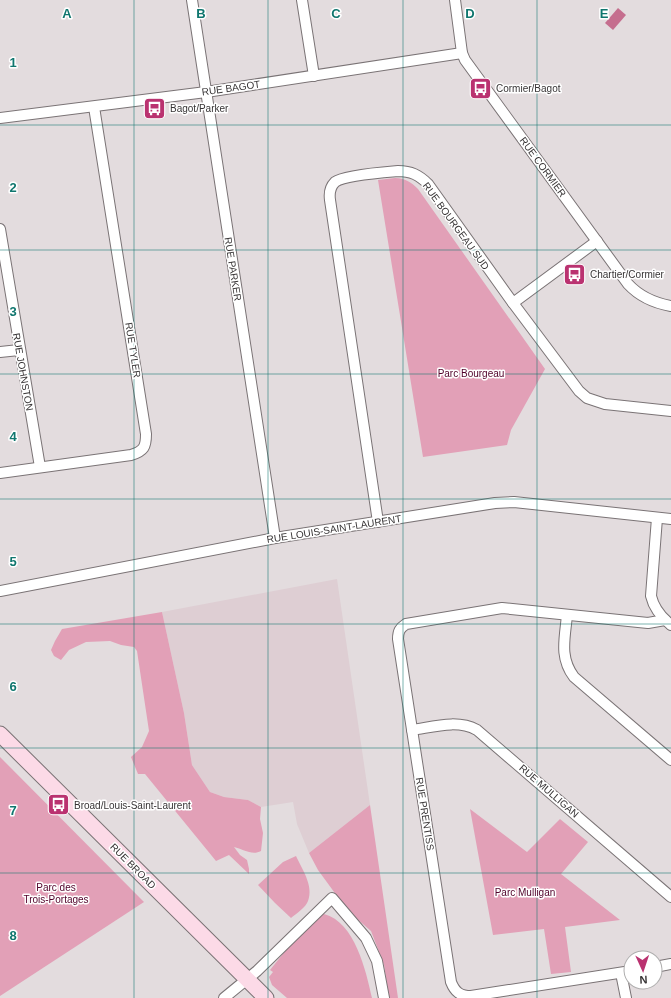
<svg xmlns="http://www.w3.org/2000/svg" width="671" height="998" viewBox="0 0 671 998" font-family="Helvetica,sans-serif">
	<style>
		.built { fill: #deced3 }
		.green { fill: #e2a0b7 }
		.water { fill: #c56e8e }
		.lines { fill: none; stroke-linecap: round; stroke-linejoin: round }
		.street-casing { stroke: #7a7375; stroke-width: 12 }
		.secondary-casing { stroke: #7a7375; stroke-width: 17 }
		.street { stroke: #fff; stroke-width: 10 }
		.secondary { stroke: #fcdae7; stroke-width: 15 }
		.grid { fill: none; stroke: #0f766e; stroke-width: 1; stroke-opacity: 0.55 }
		.labels { text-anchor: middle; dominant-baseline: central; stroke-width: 3; stroke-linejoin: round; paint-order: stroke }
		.street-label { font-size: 10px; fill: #373435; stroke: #fff }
		.poi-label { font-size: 10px; fill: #373435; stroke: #fff; text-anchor: start }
		.park-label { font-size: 10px; fill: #500029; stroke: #fff }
		.grid-label { font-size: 13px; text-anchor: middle; font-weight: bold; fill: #0f766e; stroke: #fff; stroke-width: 3; stroke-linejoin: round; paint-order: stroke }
	</style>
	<rect width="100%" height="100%" fill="#e3dcde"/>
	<path class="built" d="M337 579 370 805 309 853 297 824 293 802 261 807 248 800 224 797 210 792 192 765 184 713 162 612Z"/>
	<g class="green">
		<path d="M395 178C405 178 411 182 418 189L545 369 511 430 507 445 423 457 378 180Z"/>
		<path d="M162 612 184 713 192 765 210 792 224 797 248 800 261 807 260 819 263 833 261 851C252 856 243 849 234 847L240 855 247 860 249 869V874L229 855 216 861 145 774H138L131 757 142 747 149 731 137 651 134 647 121 645 110 641 86 642 69 650 61 660 54 656 51 650 55 641 62 629Z"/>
		<path d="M0 757 144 902 0 996Z"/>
		<path d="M370 805 398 998H389L384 965 371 931 348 911 318 870 309 853Z"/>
		<path d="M470 809 527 852 560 819 588 842 561 874 620 920 565 927 571 972 551 974 544 929 493 935Z"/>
		<path d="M296 856C302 869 314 886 308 901 306 907 296 914 291 918L275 903 258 885 283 862Z"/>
		<path d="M324 914C355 922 366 971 372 998H287L272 985 269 977 273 972 270 970 310 920 316 916Z"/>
	</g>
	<path class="water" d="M618 8 626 15 613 30 605 23Z"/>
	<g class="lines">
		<defs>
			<g id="street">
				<path d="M192 0 275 538"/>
				<path d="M302 0 314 76"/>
				<path d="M455 0 462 53 465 60 628 284C640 297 654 303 671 306"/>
				<path d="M0 118 206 92 462 53"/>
				<path d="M0 229 40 467"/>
				<path d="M513 303 597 241"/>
				<path d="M0 352 19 350"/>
				<path d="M0 473 131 455C144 451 146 447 146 434L94 107"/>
				<path d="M657 518 651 596C654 609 661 617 671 625"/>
				<path d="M378 522 330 200C329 193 330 187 335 182 344 175 386 172 398 171 411 171 419 175 428 184L513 303 579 391 587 398 605 404 671 411"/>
				<path d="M0 591 275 538 495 503 514 502 671 519"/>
				<path d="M567 615C565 638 559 657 574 677L671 760"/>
				<path d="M412 730C433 727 457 719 477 730L671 897"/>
				<path d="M655 967 671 964"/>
				<path d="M631 971 471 996C460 996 455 992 451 982L398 639C398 631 400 628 406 624L502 608 648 623 665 620"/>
				<path d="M621 973 626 998"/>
				<path d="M224 998 257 971 332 898 366 938 377 961 384 998"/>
			</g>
			<path id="secondary" d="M0 734 266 998"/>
		</defs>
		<use href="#street" class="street-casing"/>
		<use href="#secondary" class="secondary-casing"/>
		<use href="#street" class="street"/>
		<use href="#secondary" class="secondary"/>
	</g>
	<path class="grid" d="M134 0V998M268 0V998M403 0V998M537 0V998M0 125H671M0 250H671M0 374H671M0 499H671M0 624H671M0 748H671M0 873H671"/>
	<defs>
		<symbol id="bus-square" viewBox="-11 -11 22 22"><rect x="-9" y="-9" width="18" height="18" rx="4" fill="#ba3270" stroke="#fff"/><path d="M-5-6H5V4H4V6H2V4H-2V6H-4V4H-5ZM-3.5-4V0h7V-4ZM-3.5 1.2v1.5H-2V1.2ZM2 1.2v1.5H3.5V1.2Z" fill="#fff"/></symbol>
	</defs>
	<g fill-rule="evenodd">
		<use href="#bus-square" x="468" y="76" width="25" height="25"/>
		<use href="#bus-square" x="142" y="96" width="25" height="25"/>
		<use href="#bus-square" x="562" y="262" width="25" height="25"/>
		<use href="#bus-square" x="46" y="792" width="25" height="25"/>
	</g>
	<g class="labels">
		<g class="street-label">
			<text transform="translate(231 88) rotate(-8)">RUE BAGOT</text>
			<text transform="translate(543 167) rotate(54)">RUE CORMIER</text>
			<text transform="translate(456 226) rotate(54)">RUE BOURGEAU SUD</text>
			<text transform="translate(233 269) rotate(81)">RUE PARKER</text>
			<text transform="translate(133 350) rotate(81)">RUE TYLER</text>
			<text transform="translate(23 372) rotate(80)">RUE JOHNSTON</text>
			<text transform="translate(334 529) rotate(-9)">RUE LOUIS-SAINT-LAURENT</text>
			<text transform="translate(549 791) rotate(41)">RUE MULLIGAN</text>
			<text transform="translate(425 814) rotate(81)">RUE PRENTISS</text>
			<text transform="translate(133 866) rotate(45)">RUE BROAD</text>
		</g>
		<g class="poi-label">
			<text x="496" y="88">Cormier/Bagot</text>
			<text x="170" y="108">Bagot/Parker</text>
			<text x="590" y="274">Chartier/Cormier</text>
			<text x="74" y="805">Broad/Louis-Saint-Laurent</text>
		</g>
		<g class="park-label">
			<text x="471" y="373">Parc Bourgeau</text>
			<text x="56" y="887">Parc des<tspan x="56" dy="12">Trois-Portages</tspan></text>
			<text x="525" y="892">Parc Mulligan</text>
		</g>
	</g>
	<g class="grid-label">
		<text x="67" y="18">A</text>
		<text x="201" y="18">B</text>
		<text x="336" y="18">C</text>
		<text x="470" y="18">D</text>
		<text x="604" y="18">E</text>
		<text x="13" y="67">1</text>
		<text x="13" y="192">2</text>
		<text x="13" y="316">3</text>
		<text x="13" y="441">4</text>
		<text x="13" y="566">5</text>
		<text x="13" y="691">6</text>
		<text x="13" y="815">7</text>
		<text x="13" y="940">8</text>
	</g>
	<g transform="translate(643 970) rotate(177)"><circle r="19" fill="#ffffff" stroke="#afaeae"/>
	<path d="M0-3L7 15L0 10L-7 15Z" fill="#ba3270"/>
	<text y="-6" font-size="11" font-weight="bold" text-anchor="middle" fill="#373435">N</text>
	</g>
</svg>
